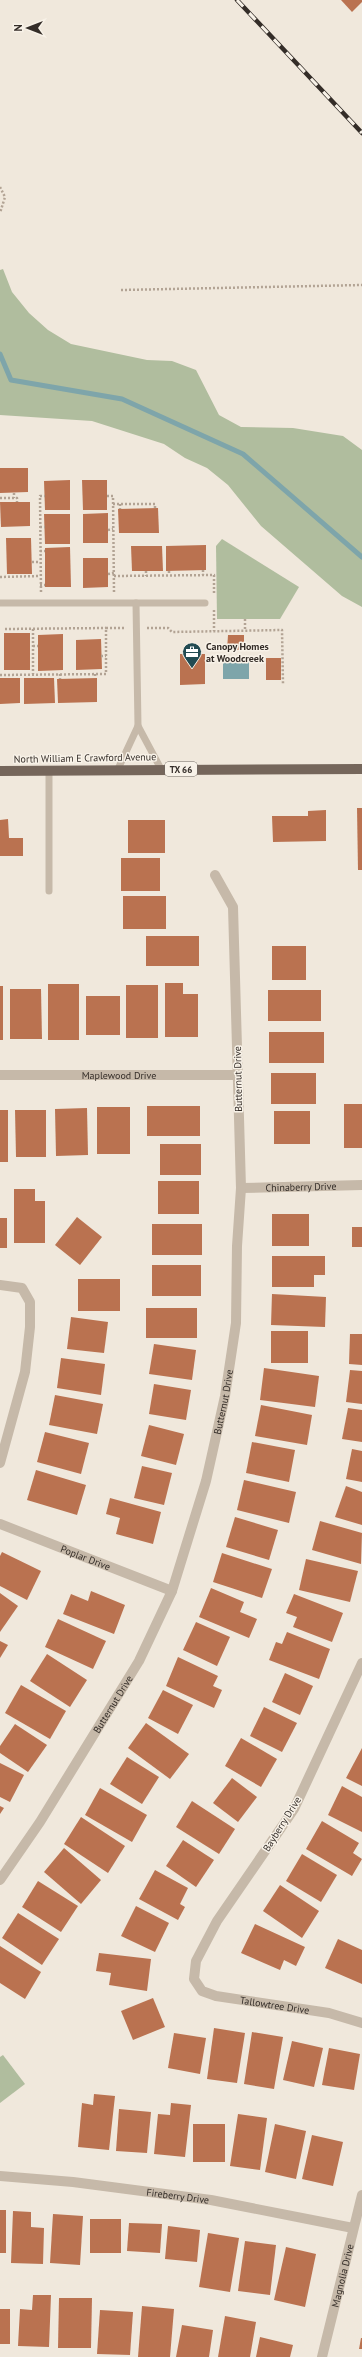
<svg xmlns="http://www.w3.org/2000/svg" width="362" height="2357" viewBox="0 0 362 2357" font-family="'PT Sans',sans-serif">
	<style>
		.green { fill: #b0bd9e }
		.water { fill: #7ea5aa }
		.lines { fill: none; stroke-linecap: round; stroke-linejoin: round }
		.stream { stroke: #7ea5aa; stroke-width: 5 }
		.building { fill: #ba7250 }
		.path { stroke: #b2a394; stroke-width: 2.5; stroke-dasharray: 2 2; stroke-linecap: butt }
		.lane { stroke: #c6b9a9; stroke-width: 7 }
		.street { stroke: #c6b9a9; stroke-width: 10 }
		.primary { stroke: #75665b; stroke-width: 10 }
		.rail-casing { stroke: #342d28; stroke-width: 4.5 }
		.rail { stroke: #f8f2e8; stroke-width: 3; stroke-dasharray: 9; stroke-linecap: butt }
		.labels { text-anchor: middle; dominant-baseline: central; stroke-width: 3; stroke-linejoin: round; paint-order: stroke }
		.shield { fill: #f8f2e8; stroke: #6f6862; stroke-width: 1 }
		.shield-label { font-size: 9px; font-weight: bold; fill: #342d28 }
		.poi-label { font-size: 10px; font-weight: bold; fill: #342d28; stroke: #f8f2e8; text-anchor: start }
		.street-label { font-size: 10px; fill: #342d28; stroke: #f8f2e8 }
	</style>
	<rect width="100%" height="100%" fill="#f0e8dc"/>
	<g class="green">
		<path d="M3 269 12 292 29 313 48 330 71 344 147 360 172 361 196 370 219 415 241 427 293 428 343 436 362 450V607L342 596 261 526 228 485 207 468 185 458 164 444 92 421 0 415V270Z"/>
		<path d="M222 539 299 587 280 619H217L216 546Z"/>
		<path d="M3 2055 25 2084 0 2103V2057Z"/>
	</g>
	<rect class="water" x="223" y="658" width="26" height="21"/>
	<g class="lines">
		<path class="stream" d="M0 354 11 380 122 399 243 454 362 557"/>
	</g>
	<g class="building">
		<path d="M341 0H362V2L352 12Z"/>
		<path d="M0 468H28V492L0 493Z"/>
		<path d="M70 480V510H45L44 481Z"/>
		<path d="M82 480H107V510H83Z"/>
		<path d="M0 502H30V526L1 527Z"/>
		<path d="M158 508 159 533H119L118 509Z"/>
		<path d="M108 513V543H83V514Z"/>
		<path d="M44 514H70V544H45Z"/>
		<path d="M6 538H31L32 574H7Z"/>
		<path d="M206 545V570L166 571V546Z"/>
		<path d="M131 546H162L163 571H132Z"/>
		<path d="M70 547 71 587H45V548Z"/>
		<path d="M83 558H108V587L83 588Z"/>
		<rect x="4" y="633" width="26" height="37"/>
		<path d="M63 634V670L38 671V635Z"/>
		<path d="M228 635H244V650H227Z"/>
		<path d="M101 639 102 669 76 670V640Z"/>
		<path d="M180 654H205V684L180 685Z"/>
		<rect x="266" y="658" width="15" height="22"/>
		<path d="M0 678H20V703L0 704Z"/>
		<path d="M24 678H54L55 703 24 704Z"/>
		<path d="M97 678V702L58 703 57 679Z"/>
		<path d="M357 808H362V870H358Z"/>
		<path d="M326 810V841L273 842 272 816H308V811Z"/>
		<path d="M8 819 9 838H23V856H0V820Z"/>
		<rect x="128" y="820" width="37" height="33"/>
		<rect x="121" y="858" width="39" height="33"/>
		<rect x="123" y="896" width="43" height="33"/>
		<rect x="146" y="936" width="53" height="30"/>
		<rect x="272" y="946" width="34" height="34"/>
		<path d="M165 983H183V994H198V1037H165Z"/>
		<rect x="48" y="984" width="31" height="56"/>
		<rect x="126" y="985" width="32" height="53"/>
		<rect x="0" y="986" width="3" height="54"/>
		<path d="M10 989H41L42 1039H10Z"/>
		<rect x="268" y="990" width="53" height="31"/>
		<rect x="86" y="996" width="34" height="39"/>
		<rect x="269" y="1032" width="55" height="31"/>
		<rect x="271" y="1073" width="45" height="31"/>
		<rect x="344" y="1104" width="18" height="44"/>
		<rect x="147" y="1106" width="53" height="30"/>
		<rect x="97" y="1107" width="33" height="47"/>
		<path d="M87 1108 88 1155 56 1156 55 1109Z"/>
		<rect x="0" y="1110" width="8" height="52"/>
		<path d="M15 1110H46V1157H16Z"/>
		<rect x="274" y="1111" width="36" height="33"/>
		<rect x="160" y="1144" width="41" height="31"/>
		<rect x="158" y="1181" width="41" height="33"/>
		<path d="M14 1189H35V1201H45V1243H14Z"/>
		<rect x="272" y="1214" width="37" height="32"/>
		<path d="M77 1217 102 1237 80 1265 55 1245Z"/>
		<rect x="0" y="1218" width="7" height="30"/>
		<rect x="152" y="1224" width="50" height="31"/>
		<rect x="352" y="1227" width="10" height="20"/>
		<path d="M272 1256H325V1275H314V1287H272Z"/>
		<rect x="152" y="1265" width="49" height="31"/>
		<rect x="78" y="1279" width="42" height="32"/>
		<path d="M272 1294 326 1297 325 1327 271 1325Z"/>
		<rect x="146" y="1308" width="51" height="30"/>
		<path d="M71 1317 108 1322 104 1353 67 1349Z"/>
		<rect x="271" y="1331" width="37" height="32"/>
		<path d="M350 1334H362V1365L349 1364Z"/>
		<path d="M154 1344 196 1350 192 1380 149 1374Z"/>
		<path d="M61 1358 105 1364 101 1395 57 1388Z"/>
		<path d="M264 1368 319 1376 315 1407 260 1400Z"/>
		<path d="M350 1370 362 1371V1404L346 1402Z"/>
		<path d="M154 1384 191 1390 186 1420 149 1414Z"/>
		<path d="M55 1395 103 1404 97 1434 49 1425Z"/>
		<path d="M261 1405 312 1415 307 1445 255 1436Z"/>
		<path d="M348 1408 362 1410V1442L342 1439Z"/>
		<path d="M149 1425 184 1434 176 1465 141 1456Z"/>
		<path d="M45 1432 89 1443 81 1474 37 1462Z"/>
		<path d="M252 1442 295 1450 289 1482 246 1473Z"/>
		<path d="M352 1449 362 1451V1482L346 1479Z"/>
		<path d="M142 1466 172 1473 164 1505 134 1498Z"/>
		<path d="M36 1470 86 1485 77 1515 27 1500Z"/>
		<path d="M244 1480 296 1492 289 1523 237 1510Z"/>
		<path d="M346 1486 362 1492V1525L335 1517Z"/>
		<path d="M110 1498 161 1512 153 1544 116 1534 120 1518 106 1514Z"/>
		<path d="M235 1517 278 1530 269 1560 226 1547Z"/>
		<path d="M320 1521 362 1533 361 1564 312 1550Z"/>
		<path d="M2 1552 41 1571 27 1600 0 1586V1556Z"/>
		<path d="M222 1553 272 1569 262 1598 213 1582Z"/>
		<path d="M306 1559 358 1571 350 1602 299 1590Z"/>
		<path d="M211 1588 244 1602 240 1612 257 1619 249 1638 199 1617Z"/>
		<path d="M91 1591 125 1605 114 1634 63 1614 71 1594 88 1601Z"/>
		<path d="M0 1593 18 1606 0 1632Z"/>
		<path d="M294 1594 343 1613 332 1642 293 1627 297 1617 286 1613Z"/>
		<path d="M58 1619 106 1641 93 1669 45 1647Z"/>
		<path d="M196 1622 230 1637 217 1666 183 1650Z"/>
		<path d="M287 1632 330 1649 319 1679 269 1660 276 1642 282 1644Z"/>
		<path d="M0 1641 8 1645 0 1658Z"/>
		<path d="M47 1654 87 1680 70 1707 30 1681Z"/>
		<path d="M178 1657 218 1676 213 1686 222 1690 214 1708 166 1686Z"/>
		<path d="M285 1673 313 1686 300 1715 272 1702Z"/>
		<path d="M21 1685 66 1711 50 1739 5 1713Z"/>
		<path d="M163 1690 193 1705 178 1734 148 1718Z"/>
		<path d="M264 1707 297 1723 282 1752 250 1736Z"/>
		<path d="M146 1723 189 1754 170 1779 128 1748Z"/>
		<path d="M15 1724 47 1745 28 1772 0 1753V1746Z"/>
		<path d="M241 1738 277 1759 261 1787 225 1766Z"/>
		<path d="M362 1748V1786L346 1778Z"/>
		<path d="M127 1757 159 1777 142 1804 110 1784Z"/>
		<path d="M0 1763 24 1775 10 1802 0 1797Z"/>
		<path d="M232 1778 257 1797 238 1822 213 1803Z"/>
		<path d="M342 1786 362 1797V1832L328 1815Z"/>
		<path d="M100 1788 147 1815 132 1842 85 1815Z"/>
		<path d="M192 1801 235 1829 219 1854 176 1827Z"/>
		<path d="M0 1806 4 1808 0 1814Z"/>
		<path d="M81 1817 125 1846 108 1873 64 1844Z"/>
		<path d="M322 1821 359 1843 353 1853 362 1859 352 1876 306 1849Z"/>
		<path d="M183 1840 214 1860 196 1887 166 1866Z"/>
		<path d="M64 1848 101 1880 81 1904 44 1872Z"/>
		<path d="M302 1854 337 1875 321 1902 286 1881Z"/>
		<path d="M155 1870 188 1888 180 1904 185 1907 178 1920 139 1899Z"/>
		<path d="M38 1881 78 1906 61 1932 22 1907Z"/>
		<path d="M280 1885 319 1911 302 1938 263 1911Z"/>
		<path d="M136 1906 169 1923 155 1952 121 1936Z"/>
		<path d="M18 1913 59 1939 42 1965 2 1938Z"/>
		<path d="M255 1924 305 1947 296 1966 284 1960 280 1970 241 1953Z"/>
		<path d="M338 1939 362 1950V1984L325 1968Z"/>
		<path d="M0 1946 41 1972 25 1999 0 1983Z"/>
		<path d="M99 1953 151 1959 147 1991 109 1985 111 1973 96 1971Z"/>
		<path d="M153 1998 165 2027 133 2040 121 2011Z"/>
		<path d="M214 2028 245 2033 237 2083 207 2079Z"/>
		<path d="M252 2032 283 2037 274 2089 244 2084Z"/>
		<path d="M174 2033 206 2038 200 2074 168 2068Z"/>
		<path d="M292 2041 323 2048 314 2087 283 2080Z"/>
		<path d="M329 2048 360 2054 354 2090 322 2085Z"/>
		<path d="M94 2094 115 2096 109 2150 78 2147 82 2103 93 2105Z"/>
		<path d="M171 2103 191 2105 185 2157 154 2154 158 2114 170 2115Z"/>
		<path d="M119 2109 151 2112 147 2153 116 2151Z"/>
		<path d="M238 2114 267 2118 260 2170 230 2166Z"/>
		<rect x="193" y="2124" width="32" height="38"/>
		<path d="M275 2124 306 2131 296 2179 265 2172Z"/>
		<path d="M312 2135 343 2142 333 2186 302 2179Z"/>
		<rect x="0" y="2210" width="6" height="43"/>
		<path d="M13 2211 31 2212V2227L44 2228 43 2264 11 2263Z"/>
		<path d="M53 2214 83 2216 80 2265 50 2263Z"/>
		<rect x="90" y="2219" width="31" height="34"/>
		<path d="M129 2223 162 2224 160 2253 127 2251Z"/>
		<path d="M168 2226 200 2230 197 2262 165 2259Z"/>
		<path d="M208 2233 239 2238 230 2292 199 2287Z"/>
		<path d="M245 2241 276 2245 270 2295 238 2291Z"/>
		<path d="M286 2247 316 2254 305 2307 274 2300Z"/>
		<path d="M33 2295H51L49 2347 18 2346 20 2309 32 2310Z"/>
		<path d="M59 2298H92L91 2348H58Z"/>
		<path d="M142 2306 174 2309 170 2357H138Z"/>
		<rect x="0" y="2309" width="10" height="35"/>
		<path d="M100 2310 133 2312 130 2355 97 2354Z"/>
		<path d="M225 2316 256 2322 250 2357H218Z"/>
		<path d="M182 2325 213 2330 209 2357H176Z"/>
		<path d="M260 2337 293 2345 290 2357H256Z"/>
		<path d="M361 2338H362V2349H359Z"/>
	</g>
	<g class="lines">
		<g class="path">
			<path d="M0 187 5 197 0 213"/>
			<path d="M121 290 362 285"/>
			<path d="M14 493V498"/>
			<path d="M107 496H113L114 592"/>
			<path d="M0 498H17V502"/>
			<path d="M113 504H155V508"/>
			<path d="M120 504V509"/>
			<path d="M40 527H45"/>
			<path d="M108 530 113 529"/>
			<path d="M40 551H45"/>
			<path d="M32 562H40"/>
			<path d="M203 570V575"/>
			<path d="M146 571V576"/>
			<path d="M169 571V575"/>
			<path d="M108 574 114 573"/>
			<path d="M114 576 214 575V595"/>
			<path d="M0 577 40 576"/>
			<path d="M40 585H45"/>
			<path d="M41 592 40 496H45"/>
			<path d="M214 610V631"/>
			<path d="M245 619V631"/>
			<path d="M147 628H168L172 632 282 630 283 684"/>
			<path d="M5 629 106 628"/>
			<path d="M33 629V674"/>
			<path d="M33 646H38"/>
			<path d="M101 656H106"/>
			<path d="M60 674V679"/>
			<path d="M95 674V678"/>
			<path d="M0 675 106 674V628H126"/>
		</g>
		<g class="lane">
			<path d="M0 603H205"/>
			<path d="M138 726 161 769"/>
			<path d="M118 769 138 726 136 603"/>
			<path d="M49 770V891"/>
		</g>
		<g class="street">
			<path id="s1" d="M0 1075H238"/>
			<path id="s2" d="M241 1188 362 1185"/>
			<path d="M0 1285 22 1288 30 1302V1327L25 1372 0 1463"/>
			<path id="s3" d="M0 1524 172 1591"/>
			<path id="s4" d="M362 1663 294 1809 217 1921 196 1961 194 1979 202 1991 216 1996 329 2013 362 2023"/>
			<path id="s5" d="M0 1880 40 1822 139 1661 172 1591 206 1481 225 1396 236 1323 237 1246 241 1188 233 907 215 875"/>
			<path id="s6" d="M0 2176 73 2182 211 2200 353 2228"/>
			<path id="s7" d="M322 2357 362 2195"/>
		</g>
		<path class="primary" d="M0 771 362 769"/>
		<defs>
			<path id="rail" d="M237 0 362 133"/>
		</defs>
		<use href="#rail" class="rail-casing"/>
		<use href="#rail" class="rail"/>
	</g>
	<defs>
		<symbol id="office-pin" viewBox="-11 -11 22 30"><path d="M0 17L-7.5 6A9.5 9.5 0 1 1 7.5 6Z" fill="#224b52" stroke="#f8f2e8"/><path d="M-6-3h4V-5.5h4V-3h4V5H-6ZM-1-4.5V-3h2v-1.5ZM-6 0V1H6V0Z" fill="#fff"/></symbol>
	</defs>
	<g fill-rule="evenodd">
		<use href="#office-pin" x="181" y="641" width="22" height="30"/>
	</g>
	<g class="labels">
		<rect class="shield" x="165" y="762" width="32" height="14" rx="3"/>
		<g class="shield-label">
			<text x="181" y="769">TX 66</text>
		</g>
		<g class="poi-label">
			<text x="206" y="646">Canopy Homes<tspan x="206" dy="12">at Woodcreek</tspan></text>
		</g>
		<g class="street-label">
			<text transform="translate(85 758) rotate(-1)">North William E Crawford Avenue</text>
			<text stroke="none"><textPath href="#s1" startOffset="119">Maplewood Drive</textPath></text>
			<text transform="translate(238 1079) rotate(-91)">Butternut Drive</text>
			<text stroke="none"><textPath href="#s2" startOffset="60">Chinaberry Drive</textPath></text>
			<text stroke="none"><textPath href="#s5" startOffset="533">Butternut Drive</textPath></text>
			<text stroke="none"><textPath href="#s3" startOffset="92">Poplar Drive</textPath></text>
			<text stroke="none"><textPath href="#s5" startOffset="209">Butternut Drive</textPath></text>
			<text transform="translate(282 1824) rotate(-58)">Bayberry Drive</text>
			<text stroke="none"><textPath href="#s4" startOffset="449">Tallowtree Drive</textPath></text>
			<text stroke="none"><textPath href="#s6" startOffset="179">Fireberry Drive</textPath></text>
			<text stroke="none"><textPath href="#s7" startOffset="84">Magnolia Drive</textPath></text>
		</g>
	</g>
	<g transform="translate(28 28) rotate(270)" stroke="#f8f2e8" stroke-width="3" paint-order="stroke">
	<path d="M0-3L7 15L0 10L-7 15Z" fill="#342d28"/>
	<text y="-6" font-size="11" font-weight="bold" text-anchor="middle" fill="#342d28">N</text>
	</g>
</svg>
